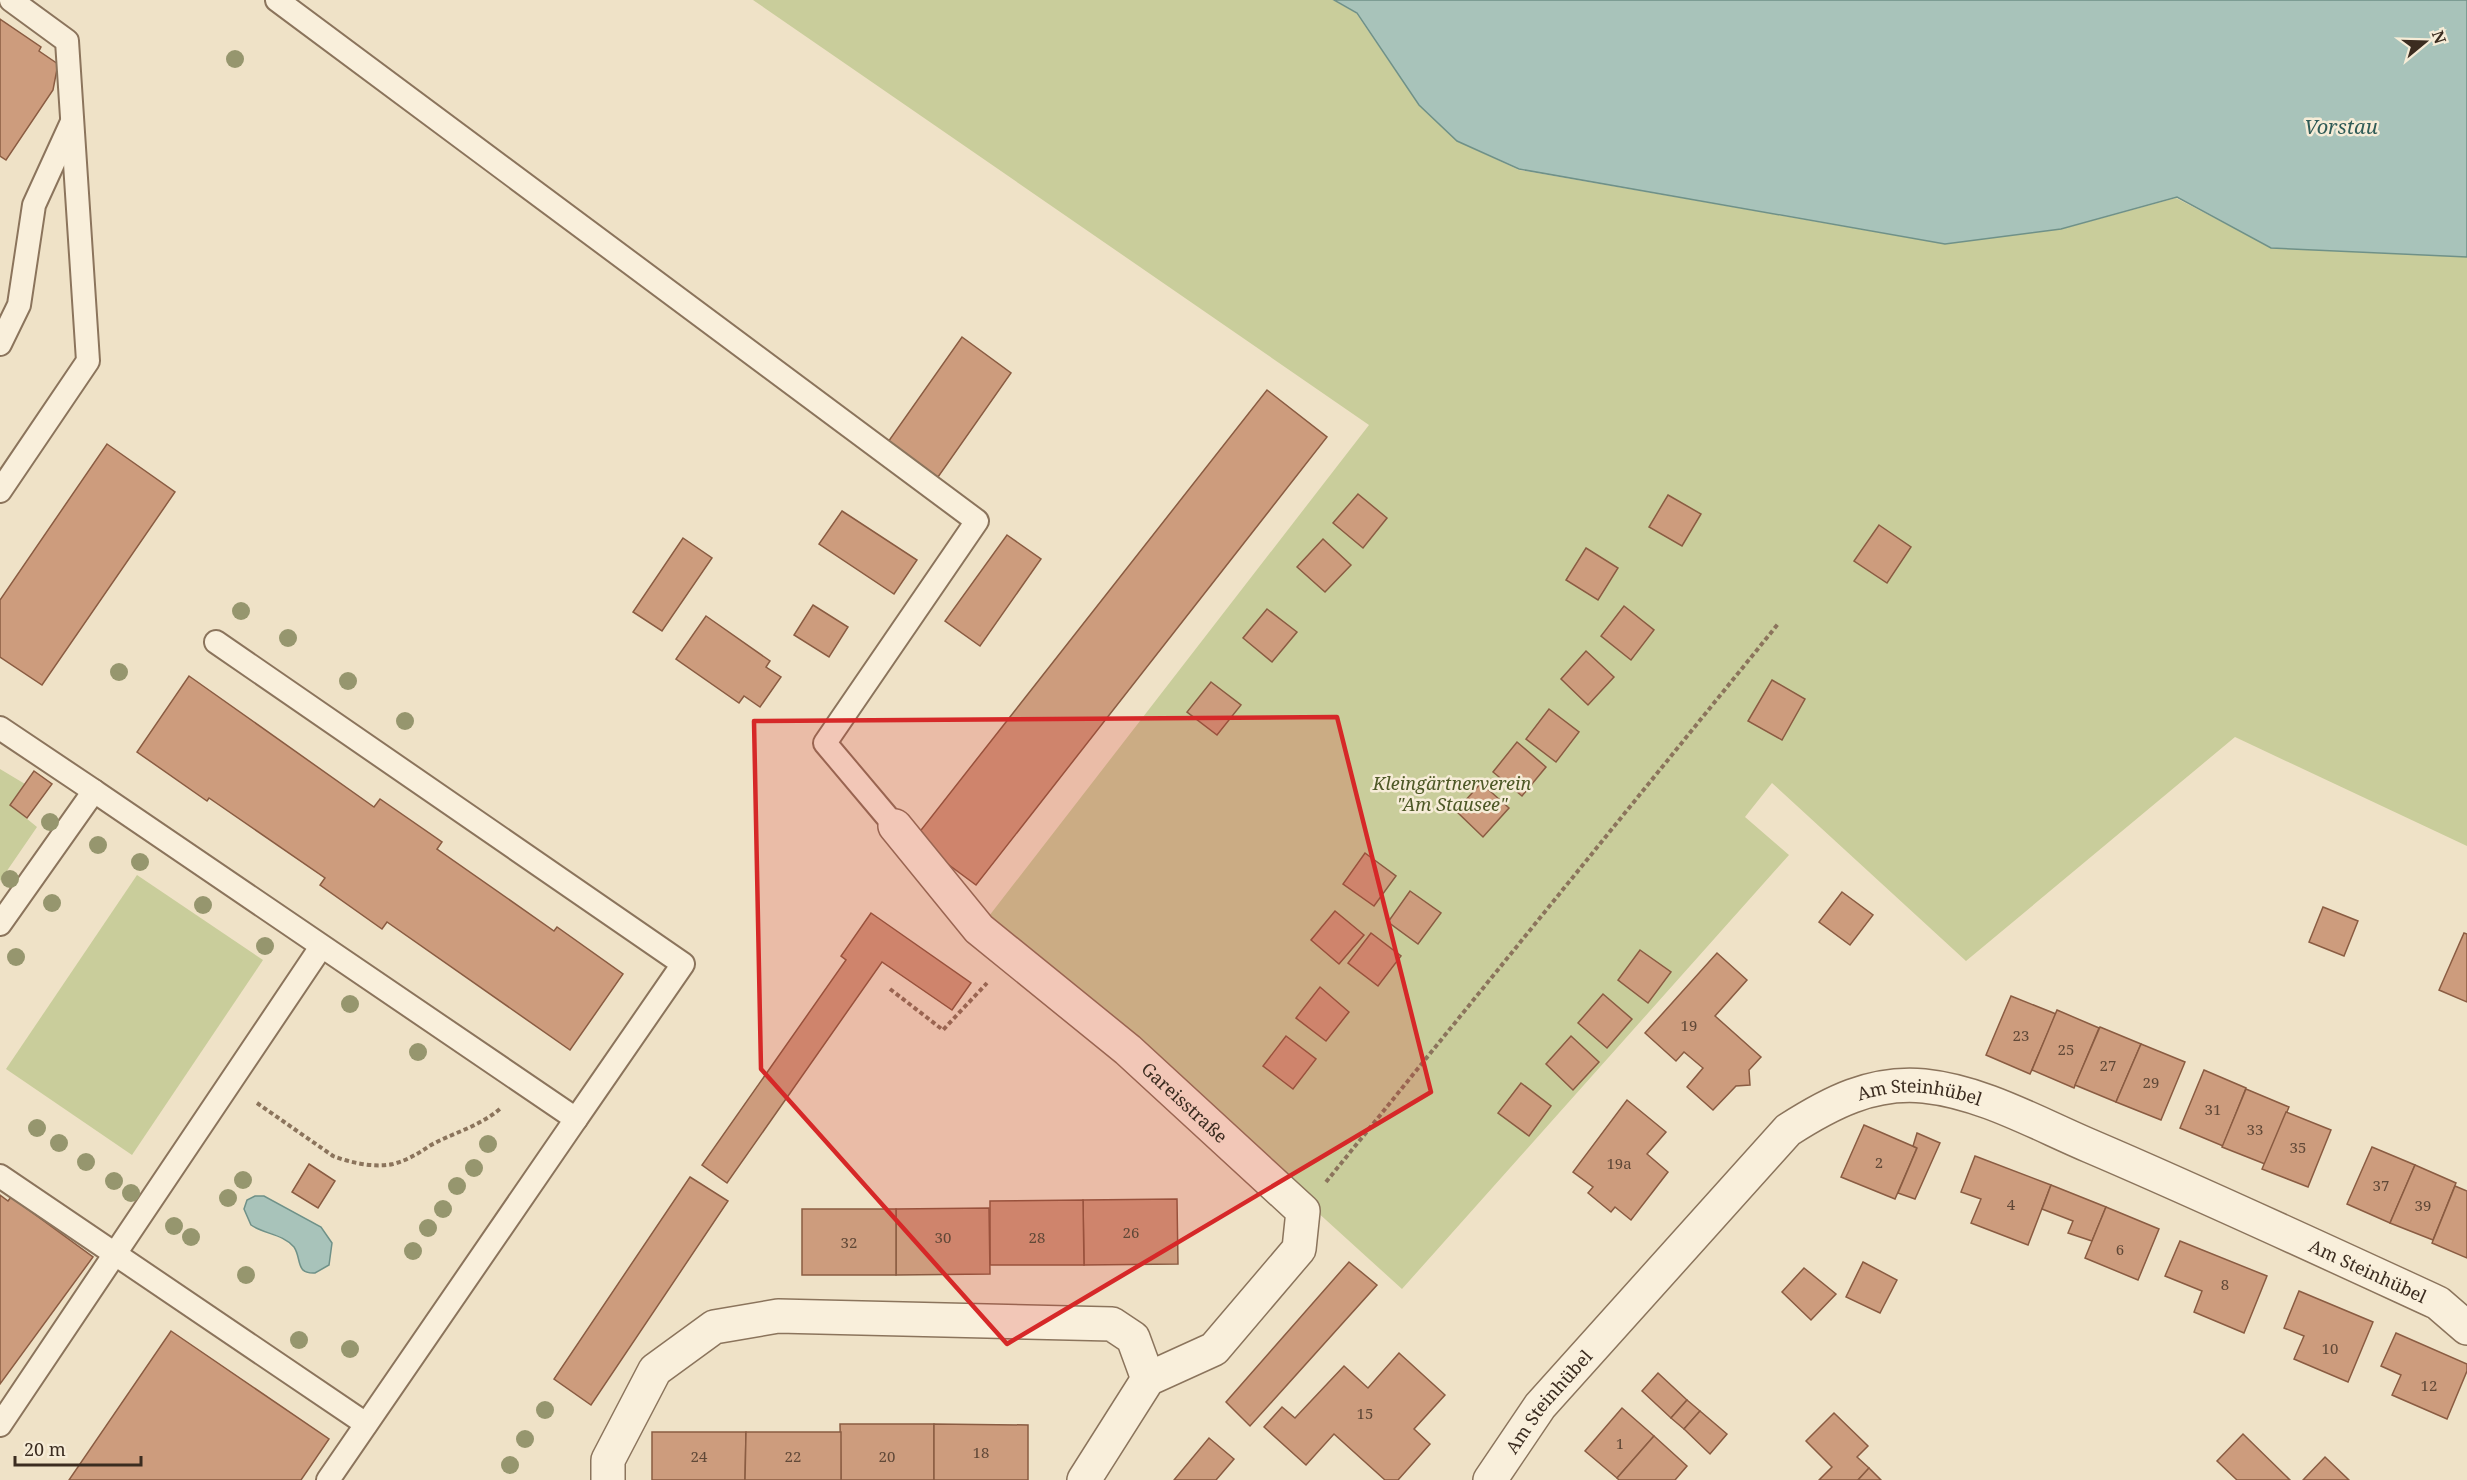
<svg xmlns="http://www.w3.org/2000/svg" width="2467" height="1480" viewBox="0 0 2467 1480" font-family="'Noto Serif',serif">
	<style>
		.green { fill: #c9cd9b }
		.water { fill: #a8c3ba; stroke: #6f9188; stroke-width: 1.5 }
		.building { fill: #cd9c7d; stroke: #8a5c42; stroke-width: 1.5 }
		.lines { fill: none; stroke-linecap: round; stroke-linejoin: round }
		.service-casing { stroke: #8b745c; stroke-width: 26 }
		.minor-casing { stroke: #8b745c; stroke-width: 36 }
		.path { stroke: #8b745c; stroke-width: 4; stroke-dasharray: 4.5 3; stroke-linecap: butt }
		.service { stroke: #f9efdb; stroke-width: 22 }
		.minor { stroke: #f9efdb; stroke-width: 33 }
		.tree { fill: #96966e }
		.marked { fill: #d62828; fill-opacity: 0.2; stroke: #d62828; stroke-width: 4.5; stroke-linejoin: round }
		.labels { text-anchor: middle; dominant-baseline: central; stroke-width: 5; stroke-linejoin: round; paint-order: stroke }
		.number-label { font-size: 15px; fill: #604837 }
		.park-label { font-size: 18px; font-style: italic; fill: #4d5826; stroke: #f6ecd7 }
		.street-label { font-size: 18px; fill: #3b2c20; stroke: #f6ecd7 }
		.water-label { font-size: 20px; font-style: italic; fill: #2f5b57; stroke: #f6ecd7 }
	</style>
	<rect width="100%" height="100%" fill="#efe2c7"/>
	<g class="green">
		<path d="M753 0H1333L1356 13 1419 105 1457 141 1519 170 1945 244 2062 229 2176 198 2272 248 2467 257V846L2235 737 1966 961 1772 783 1745 817 1789 855 1402 1289 1304 1200 979 929 1369 425Z"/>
		<path d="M0 769 25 784 10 805 37 827 0 881Z"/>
		<path d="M137 875 263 960 132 1155 6 1069Z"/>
	</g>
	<g class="water">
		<path d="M1334 0H2467V257L2271 248 2177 197 2061 229 1945 244 1519 169 1457 141 1419 105 1357 13Z"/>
		<path d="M255 1196H264L321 1227 332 1243 329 1265 315 1273C295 1274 302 1259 294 1247 283 1234 264 1234 251 1225L244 1209 247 1200Z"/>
	</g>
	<g class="building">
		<path d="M0 19 41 47 39 51 58 64 53 90 6 160 0 156Z"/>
		<path d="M962 337 1011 373 938 477 888 442Z"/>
		<path d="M1267 390 1327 437 976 885 914 839Z"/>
		<path d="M107 444 175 492 42 685 0 657V600Z"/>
		<path d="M1358 494 1387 518 1363 548 1333 523Z"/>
		<path d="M1668 495 1701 514 1682 546 1649 527Z"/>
		<path d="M842 511 917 560 894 594 819 544Z"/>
		<path d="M1879 525 1911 547 1887 583 1854 561Z"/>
		<path d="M1007 535 1041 559 980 646 945 621Z"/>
		<path d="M683 538 712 558 662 631 633 612Z"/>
		<path d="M1323 539 1351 565 1325 592 1297 567Z"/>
		<path d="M1586 548 1618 568 1598 600 1566 580Z"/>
		<path d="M813 605 848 627 829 657 794 635Z"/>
		<path d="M1624 606 1654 630 1631 660 1601 636Z"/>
		<path d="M1267 609 1297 632 1272 662 1243 638Z"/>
		<path d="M706 616 770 661 766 667 781 677 760 707 744 696 739 703 676 659Z"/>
		<path d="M1586 651 1614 677 1588 705 1561 679Z"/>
		<path d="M189 676 374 807 380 799 442 842 437 849 554 931 557 927 623 974 570 1050 387 922 382 929 320 885 325 878 209 798 207 801 137 752Z"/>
		<path d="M1772 680 1805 699 1782 740 1748 721Z"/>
		<path d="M1211 682 1241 705 1217 735 1187 712Z"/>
		<path d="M1549 709 1579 732 1556 762 1526 739Z"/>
		<path d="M1517 742 1546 767 1522 796 1493 772Z"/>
		<path d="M34 771 52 784 27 818 10 805Z"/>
		<path d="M1481 783 1509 808 1483 837 1456 811Z"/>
		<path d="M1365 853 1396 876 1374 906 1343 884Z"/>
		<path d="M1410 891 1441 913 1418 944 1388 922Z"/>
		<path d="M1842 892 1873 915 1850 945 1819 922Z"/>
		<path d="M2323 907 2358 921 2344 956 2309 942Z"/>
		<path d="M1335 911 1364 935 1339 964 1311 940Z"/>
		<path d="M871 913 971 983 952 1010 882 962 727 1183 702 1165 846 960 841 956Z"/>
		<path d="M1371 933 1401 956 1378 986 1348 963Z"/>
		<path d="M2464 933 2467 934V1002L2439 990Z"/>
		<path d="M1640 950 1671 972 1648 1003 1618 980Z"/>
		<path d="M1717 953 1747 980 1715 1016 1761 1057 1749 1070 1750 1085 1736 1086 1713 1110 1687 1087 1703 1068 1684 1052 1676 1061 1645 1033Z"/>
		<path d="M1320 987 1349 1012 1326 1041 1296 1018Z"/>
		<path d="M1603 994 1632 1019 1607 1048 1578 1023Z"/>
		<path d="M2011 996 2056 1014 2030 1074 1986 1055Z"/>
		<path d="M2057 1010 2099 1028 2074 1088 2032 1070Z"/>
		<path d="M2100 1027 2141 1044 2116 1102 2075 1085Z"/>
		<path d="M1286 1036 1316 1059 1293 1089 1263 1066Z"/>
		<path d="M1571 1036 1599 1062 1573 1090 1546 1064Z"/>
		<path d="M2141 1044 2185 1062 2161 1120 2116 1102Z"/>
		<path d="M2204 1070 2246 1088 2223 1146 2180 1128Z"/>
		<path d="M1521 1083 1551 1106 1529 1136 1498 1113Z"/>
		<path d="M2246 1089 2289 1107 2265 1164 2222 1147Z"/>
		<path d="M1627 1100 1666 1132 1647 1154 1668 1172 1631 1220 1615 1207 1611 1212 1588 1193 1593 1187 1573 1172Z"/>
		<path d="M2286 1112 2331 1130 2308 1187 2262 1169Z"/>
		<path d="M1864 1125 1917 1148 1895 1199 1841 1177Z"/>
		<path d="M1917 1133 1940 1143 1915 1199 1898 1193 1917 1148 1913 1146Z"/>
		<path d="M2372 1147 2415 1165 2390 1223 2347 1204Z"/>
		<path d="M1975 1156 2051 1185 2028 1245 1971 1223 1981 1199 1961 1192Z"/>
		<path d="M309 1164 335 1181 318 1208 292 1192Z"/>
		<path d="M2415 1165 2456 1183 2433 1240 2390 1223Z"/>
		<path d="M690 1177 728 1201 591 1405 554 1379Z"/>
		<path d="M2051 1185 2106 1207 2092 1241 2068 1233 2073 1221 2042 1209Z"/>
		<path d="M2455 1186 2467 1191V1258L2432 1243Z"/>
		<path d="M0 1195 8 1201 11 1197 93 1257 0 1384Z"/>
		<path d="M1177 1199 1178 1264 1084 1265 1083 1200Z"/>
		<path d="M1083 1200 1084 1265H990V1201Z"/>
		<path d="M2106 1207 2159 1229 2138 1280 2085 1258Z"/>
		<path d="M989 1208 990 1274 896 1275V1209Z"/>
		<rect x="802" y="1209" width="94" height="66"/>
		<path d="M2180 1241 2267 1276 2244 1333 2194 1312 2202 1291 2165 1276Z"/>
		<path d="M1349 1262 1377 1285 1250 1426 1226 1402Z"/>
		<path d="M1863 1262 1897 1280 1880 1313 1846 1297Z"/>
		<path d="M1804 1268 1836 1294 1811 1320 1782 1292Z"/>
		<path d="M2299 1291 2373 1322 2348 1382 2294 1359 2304 1336 2284 1328Z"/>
		<path d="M171 1331 329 1439 301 1480H69Z"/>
		<path d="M2396 1333 2467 1364V1371L2447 1419 2392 1395 2401 1375 2381 1366Z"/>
		<path d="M1399 1353 1445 1395 1414 1429 1430 1444 1398 1480H1385L1334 1434 1306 1465 1264 1427 1282 1407 1295 1418 1344 1366 1368 1388Z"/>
		<path d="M1658 1373 1687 1400 1671 1418 1642 1391Z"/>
		<path d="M1687 1400 1700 1411 1684 1429 1671 1418Z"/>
		<path d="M1622 1408 1654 1436 1617 1478 1585 1451Z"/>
		<path d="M1700 1411 1727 1434 1710 1454 1684 1429Z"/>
		<path d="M1834 1413 1868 1446 1857 1457 1869 1468 1858 1480H1819L1832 1467 1806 1441Z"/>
		<path d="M840 1424H934V1480H841Z"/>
		<path d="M934 1424 1028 1425V1480H934Z"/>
		<path d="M652 1432H746L745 1480H652Z"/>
		<path d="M746 1432H841V1480H745Z"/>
		<path d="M2243 1434 2290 1480H2237L2217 1461Z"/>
		<path d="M1654 1436 1687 1466 1675 1480H1619L1617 1478Z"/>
		<path d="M1209 1438 1234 1459 1216 1480H1174Z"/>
		<path d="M2325 1457 2349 1480H2303Z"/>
		<path d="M1869 1468 1881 1480H1858Z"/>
	</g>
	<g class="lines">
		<defs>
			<g id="service">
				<path d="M277 0 977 521 825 743 895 826"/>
				<path d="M0 344 19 305 34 205 71 124"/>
				<path d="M0 491 88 361 67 41 11 0"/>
				<path d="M216 642 683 964 576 1119"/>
				<path d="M0 728 94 791"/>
				<path d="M0 924 94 791 576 1119 328 1480"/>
				<path d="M0 1176 366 1424"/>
				<path d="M0 1425 321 947"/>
			</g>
			<g id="minor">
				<path id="s1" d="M895 826 979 929 1128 1050 1303 1211 1299 1249 1214 1349 1148 1379 1084 1480"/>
				<path d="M608 1480V1460L655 1370 714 1327 778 1316 1112 1324 1133 1338 1148 1379"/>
				<path id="s2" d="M1490 1480 1540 1406 1788 1130C1830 1103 1872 1081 1924 1086 1982 1092 2036 1123 2090 1146 2207 1196 2323 1250 2438 1303L2467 1328"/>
			</g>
		</defs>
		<use href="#service" class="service-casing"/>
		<use href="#minor" class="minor-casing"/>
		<g class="path">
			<path d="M890 989 943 1030 987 983"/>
			<path d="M257 1103 333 1156C351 1163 375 1168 393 1164 408 1160 419 1153 431 1145 455 1132 481 1126 502 1107"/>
			<path d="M1326 1182 1778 624"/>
		</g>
		<use href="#service" class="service"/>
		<use href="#minor" class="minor"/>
	</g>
	<g class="tree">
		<circle cx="235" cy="59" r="9"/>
		<circle cx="241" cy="611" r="9"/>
		<circle cx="288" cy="638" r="9"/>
		<circle cx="119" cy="672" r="9"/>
		<circle cx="348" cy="681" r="9"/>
		<circle cx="405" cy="721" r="9"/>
		<circle cx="50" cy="822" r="9"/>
		<circle cx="98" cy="845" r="9"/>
		<circle cx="140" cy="862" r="9"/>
		<circle cx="10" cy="879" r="9"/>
		<circle cx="52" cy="903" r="9"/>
		<circle cx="203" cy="905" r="9"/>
		<circle cx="265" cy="946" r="9"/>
		<circle cx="16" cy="957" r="9"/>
		<circle cx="350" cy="1004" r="9"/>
		<circle cx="418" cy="1052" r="9"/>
		<circle cx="37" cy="1128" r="9"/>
		<circle cx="59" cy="1143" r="9"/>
		<circle cx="488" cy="1144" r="9"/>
		<circle cx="86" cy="1162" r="9"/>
		<circle cx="474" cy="1168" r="9"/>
		<circle cx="243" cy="1180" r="9"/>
		<circle cx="114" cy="1181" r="9"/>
		<circle cx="457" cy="1186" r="9"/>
		<circle cx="131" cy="1193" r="9"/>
		<circle cx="228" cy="1198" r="9"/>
		<circle cx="443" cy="1209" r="9"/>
		<circle cx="174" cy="1226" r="9"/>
		<circle cx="428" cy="1228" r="9"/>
		<circle cx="191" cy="1237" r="9"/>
		<circle cx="413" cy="1251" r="9"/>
		<circle cx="246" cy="1275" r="9"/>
		<circle cx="299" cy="1340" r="9"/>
		<circle cx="350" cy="1349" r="9"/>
		<circle cx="545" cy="1410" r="9"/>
		<circle cx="525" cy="1439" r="9"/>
		<circle cx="510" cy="1465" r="9"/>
	</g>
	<path class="marked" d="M1337 717 1431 1092 1007 1344 761 1069 754 721Z"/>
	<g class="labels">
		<g class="number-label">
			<text x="1689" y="1025">19</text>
			<text x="2021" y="1035">23</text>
			<text x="2066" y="1049">25</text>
			<text x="2108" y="1065">27</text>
			<text x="2151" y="1082">29</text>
			<text x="2213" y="1109">31</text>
			<text x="2255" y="1129">33</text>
			<text x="2298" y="1147">35</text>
			<text x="1879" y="1162">2</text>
			<text x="1619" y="1163">19a</text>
			<text x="2381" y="1185">37</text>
			<text x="2011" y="1204">4</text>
			<text x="2423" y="1205">39</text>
			<text x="1131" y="1232">26</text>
			<text x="943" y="1237">30</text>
			<text x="1037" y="1237">28</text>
			<text x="849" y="1242">32</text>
			<text x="2120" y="1249">6</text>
			<text x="2225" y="1284">8</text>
			<text x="2330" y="1348">10</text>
			<text x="2429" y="1385">12</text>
			<text x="1365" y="1413">15</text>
			<text x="1620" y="1443">1</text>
			<text x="981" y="1452">18</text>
			<text x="699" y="1456">24</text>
			<text x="793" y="1456">22</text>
			<text x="887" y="1456">20</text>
		</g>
		<g class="park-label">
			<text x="1452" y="783">Kleingärtnerverein<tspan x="1452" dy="21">"Am Stausee"</tspan></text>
		</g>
		<g class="street-label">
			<text stroke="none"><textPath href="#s2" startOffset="602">Am Steinhübel</textPath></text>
			<text stroke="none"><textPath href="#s1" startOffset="402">Gareisstraße</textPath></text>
			<text stroke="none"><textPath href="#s2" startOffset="1088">Am Steinhübel</textPath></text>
			<text stroke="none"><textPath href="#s2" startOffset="98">Am Steinhübel</textPath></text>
		</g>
		<g class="water-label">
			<text x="2341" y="126">Vorstau</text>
		</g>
	</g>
	<g transform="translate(2425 42) rotate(71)" stroke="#f6ecd7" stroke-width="4.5" paint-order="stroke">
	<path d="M0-4.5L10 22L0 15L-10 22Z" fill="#3b2c20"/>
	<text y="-9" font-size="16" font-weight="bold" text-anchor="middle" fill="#3b2c20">N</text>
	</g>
	<path d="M15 1456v9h126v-9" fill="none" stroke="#3b2c20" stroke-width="3"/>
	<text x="24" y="1456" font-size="18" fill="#3b2c20" stroke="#f6ecd7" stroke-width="4.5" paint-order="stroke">20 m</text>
</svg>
